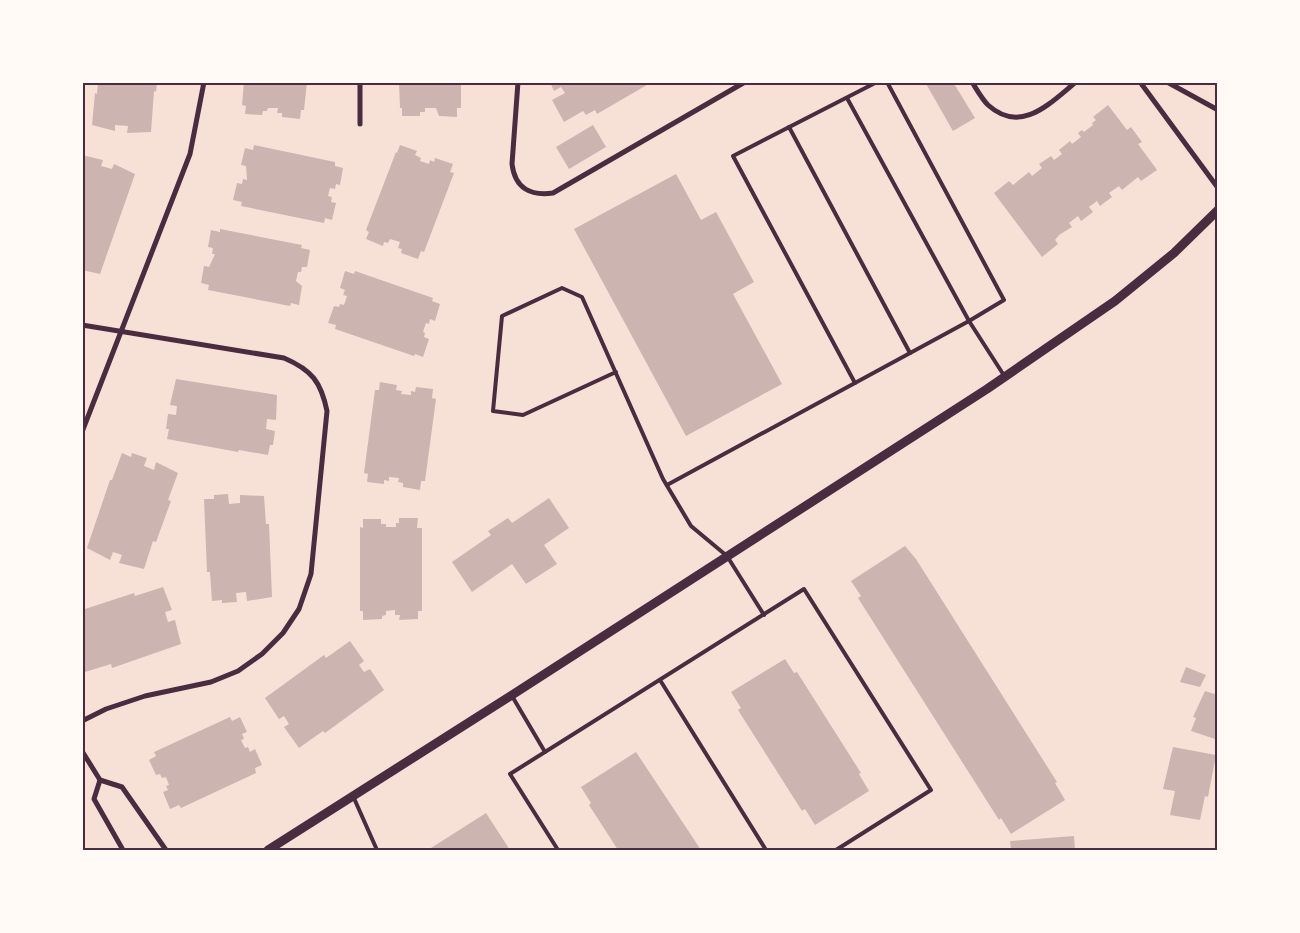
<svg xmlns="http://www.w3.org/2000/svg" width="1300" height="933" viewBox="0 0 1300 933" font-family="Arial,sans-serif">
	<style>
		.building { fill: #ccb4b1 }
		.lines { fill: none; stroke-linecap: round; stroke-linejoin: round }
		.service { stroke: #4a2c40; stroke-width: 4 }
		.minor { stroke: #4a2c40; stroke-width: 5 }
		.tertiary { stroke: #4a2c40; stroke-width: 9 }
		.neatline { fill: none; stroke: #4a2c40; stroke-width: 2 }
	</style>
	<rect width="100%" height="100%" fill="#f7e1d7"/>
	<g class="building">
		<path d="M98 82H157L156 92 154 91 151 132 127 133 128 126 115 125V131L92 125 95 93 97 94Z"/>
		<path d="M244 82H307L304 110H301L300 119 282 117V113H277L278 108H268L267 111H263L262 115 245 114 246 106 242 105Z"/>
		<path d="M399 82H461V108H457V117L439 116 436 108H425V112H420V116H402V108H400Z"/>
		<path d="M550 82H652L597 114 595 110 586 115 583 111 564 122 552 100 565 93 561 87 554 91Z"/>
		<path d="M925 82H953L975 118 953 131Z"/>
		<path d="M1108 105 1127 130 1131 127 1142 142 1138 144 1157 170 1141 181 1138 177 1122 190 1119 186 1109 193 1112 197 1100 206 1097 201 1089 207 1093 212 1081 221 1078 216 1069 223 1072 227 1059 235 1055 240 1058 244 1042 257 994 193 1009 181 1013 185 1029 172 1032 176 1042 168 1039 164 1051 156 1054 160 1062 154 1059 150 1070 141 1072 144 1081 137 1078 133 1082 130 1084 132 1093 125 1092 123 1096 120 1093 117Z"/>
		<path d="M593 125 606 147 569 169 556 147Z"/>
		<path d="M254 145 335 162V166L343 168 340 185 336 184 335 189 330 188 328 196 332 197 331 202 336 203 332 220 325 218 324 223 241 206 242 202 233 200 237 183 242 184 243 179 247 180 246 166 241 165 245 148 253 150Z"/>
		<path d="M400 145 417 151 415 155 421 158 420 161 429 164 430 160 434 162 435 158 453 164 450 172 454 173 424 252 421 251 418 259 401 253 402 249 398 248 400 242 390 239 388 243 384 242 383 246 366 239 369 232 366 230 396 152 397 153Z"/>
		<path d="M82 155 103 160 101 166 112 169 114 164 135 174 100 274 82 270Z"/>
		<path d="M676 174 701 220 716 212 754 282 733 294 782 384 686 436 574 229Z"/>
		<path d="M220 229 302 245 301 248 310 250 307 267H302L301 272H298L296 281 302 286 299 305 291 303 290 306 208 290 209 285 201 283 204 266 209 267 215 254H212L213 248 208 247 211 230 220 232Z"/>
		<path d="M345 271 354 274 355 271 433 298 432 301 440 304 435 321 430 319 429 324 426 323 423 332 425 333 424 337 429 339 423 357 415 354 414 356 335 329 336 325 328 323 334 306 339 307 340 304 344 305 347 296 343 295 345 290 340 288Z"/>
		<path d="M176 379 277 395 276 420 267 419 266 429 275 431 273 445H270L268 455 239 450 238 452 167 439 169 429H166L168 414 176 415 177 406 170 405Z"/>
		<path d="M380 382 397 385 396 390 402 391 401 394 411 395V391L415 392 416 387 433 389 432 398 436 399 425 481H421L420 490 403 487V483L398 482 399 478 389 477V481L384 480V484L367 482 368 474 364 473 375 390H379Z"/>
		<path d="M122 453 131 457 132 453 147 458 144 466 154 470 156 462 178 473 168 500 171 501 156 542 153 541 144 569 119 563 122 555 113 552 110 560 87 548 110 480H112Z"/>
		<path d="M228 494 229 504 240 503V495L264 496 266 524H269L272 597 247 601 246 592 236 593 237 602 222 603V600L212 601 210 572H207L204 499H214V495Z"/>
		<path d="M549 498 569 528 544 545 557 564 526 584 512 564 472 592 452 562 491 535 488 531 508 518 512 523Z"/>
		<path d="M399 518H418L417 528H422V611H418V619L399 620 400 615H395V610L386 611V615L382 616V619L363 620V611H360V527L363 528V519H381V524H386V527H396V523H399Z"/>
		<path d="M905 546 916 559 1057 782 1055 783 1065 800 1011 834 1001 818 999 820 858 598 861 596 851 581Z"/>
		<path d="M163 587 172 610 165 612 168 622 175 620 181 644 112 668 111 664 82 673V610L134 593 135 596Z"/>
		<path d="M350 641 364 661 359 665 364 672 370 669 384 690 325 733 323 731 299 748 284 727 289 724 284 716 279 719 265 698 324 655 326 658Z"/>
		<path d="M785 659 794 673 797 672 861 773 859 774 869 791 815 825 805 809 802 811 738 710 741 708 731 692Z"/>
		<path d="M1186 667 1206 675 1200 687 1180 682Z"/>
		<path d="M1205 691 1218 695V740L1191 731 1196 718 1193 717Z"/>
		<path d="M230 717 232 721 240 717 247 732 242 734 244 739 241 740 245 748 248 747 250 752 255 749 262 765 255 768 256 773 181 808 179 805 170 809 163 792 168 790 166 786 169 785 166 777 162 778 160 774 156 775 149 760 156 756 154 752Z"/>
		<path d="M1173 747 1216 755 1208 797 1205 796 1200 820 1170 815 1175 791 1163 789Z"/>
		<path d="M636 752 701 850H618L589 805 591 803 581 787Z"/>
		<path d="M486 813 510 850H432L431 848Z"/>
		<path d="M1074 836 1075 850H1011L1010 841Z"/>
	</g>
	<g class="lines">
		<g class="service">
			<path d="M847 98 969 321 1004 300 887 82"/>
			<path d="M789 127 910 353"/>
			<path d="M616 372 523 415 493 411 502 316 562 288 582 297 663 479 691 526 727 556 764 615"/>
			<path d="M855 383 733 156 877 82"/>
			<path d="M667 485 969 321 1005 377"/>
			<path d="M660 680 766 850"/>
			<path d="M512 696 545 752"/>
			<path d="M353 796 377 850"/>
			<path d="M558 850 510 774 804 589 931 790 836 850"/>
		</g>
		<g class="minor">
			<path d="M518 82 512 164C515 189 531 196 553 193L745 82"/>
			<path d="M972 82C977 90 982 99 988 105 1021 135 1050 103 1076 82"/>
			<path d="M1140 82 1218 188"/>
			<path d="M1167 82 1218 110"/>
			<path d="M360 124V82"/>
			<path d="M82 325 284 358C312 370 321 382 327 411L311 574 299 609 283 633 262 654 238 671 211 682 145 696 106 709 82 721"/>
			<path d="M82 432 190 154 204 82"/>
			<path d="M82 751 100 780 122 787 166 850"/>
			<path d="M100 780 94 799 123 850"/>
		</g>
		<path class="tertiary" d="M268 850 512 695 987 389 1115 301 1174 253 1218 210"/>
	</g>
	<rect width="1300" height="933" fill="none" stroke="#fffaf5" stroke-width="168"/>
	<rect x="84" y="84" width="1132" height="765" class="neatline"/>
</svg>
